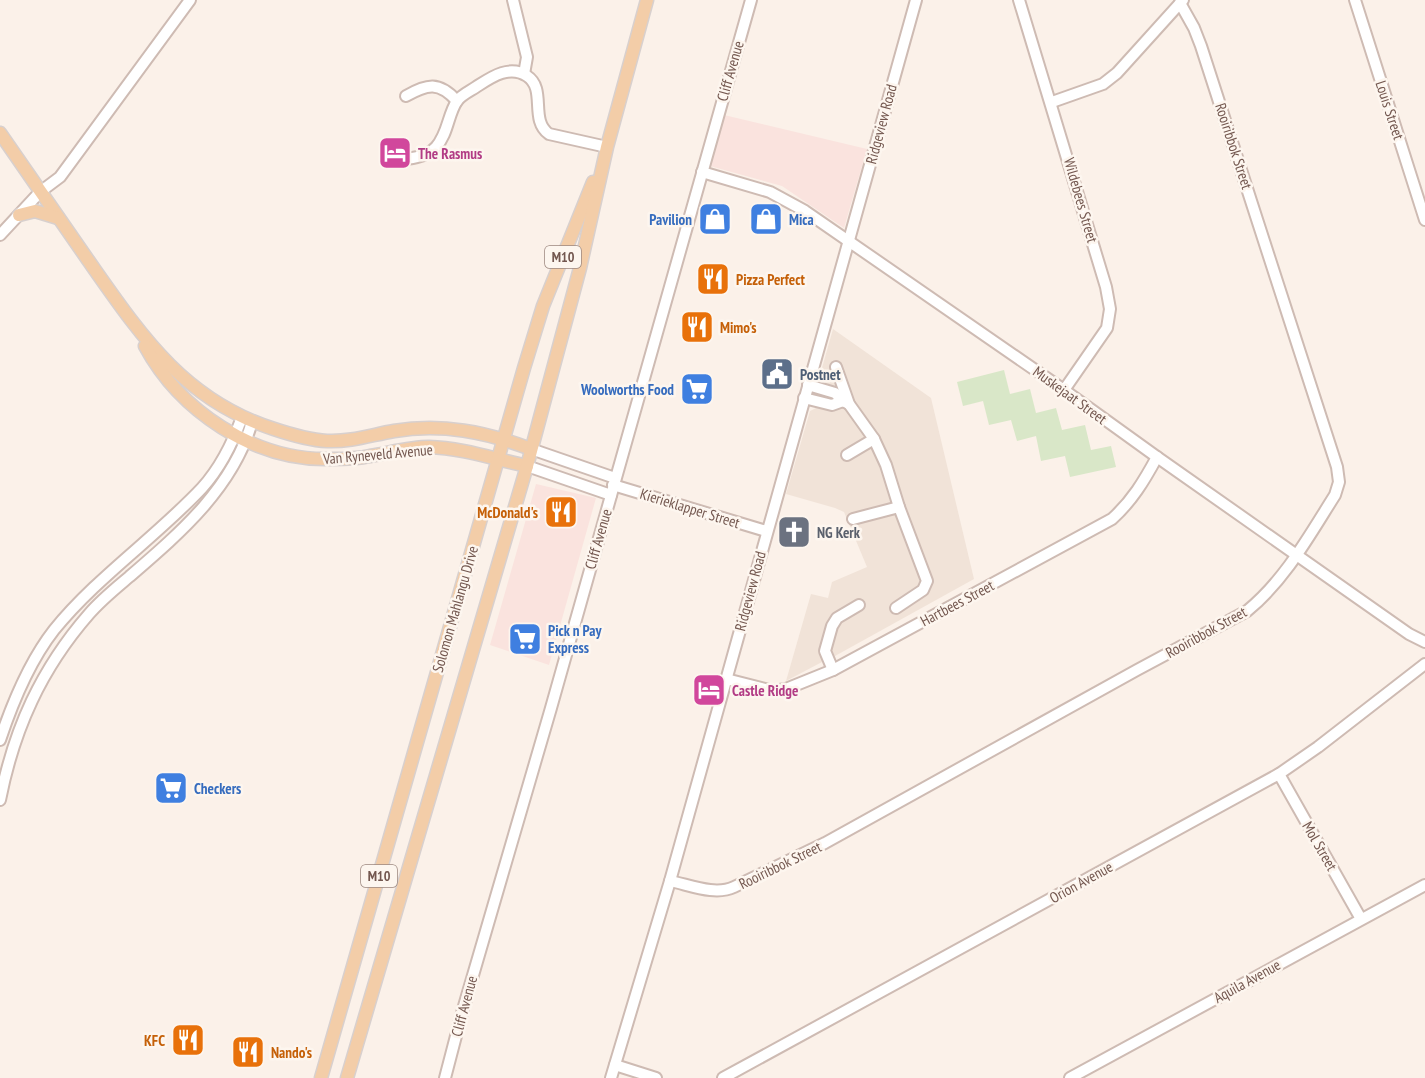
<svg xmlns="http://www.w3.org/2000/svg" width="1425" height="1078" viewBox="0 0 1425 1078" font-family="'PT Sans Narrow',sans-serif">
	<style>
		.residential { fill: #f1e3d8 }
		.commercial { fill: #fae3de }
		.green { fill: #d9e7c8 }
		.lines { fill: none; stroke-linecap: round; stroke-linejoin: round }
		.minor-casing { stroke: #cebbb3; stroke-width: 14 }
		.major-casing { stroke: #d8d0ce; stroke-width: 15 }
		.minor { stroke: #fff; stroke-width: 10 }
		.major { stroke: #f3cda8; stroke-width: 12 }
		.labels { text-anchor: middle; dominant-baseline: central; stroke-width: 5; stroke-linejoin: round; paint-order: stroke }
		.shield { fill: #fdf6ef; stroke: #9c877f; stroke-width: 1.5 }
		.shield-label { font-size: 14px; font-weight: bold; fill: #73574f }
		.street-label { font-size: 15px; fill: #73574f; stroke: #fdf6ef }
		.hotel-label { font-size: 15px; font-weight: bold; fill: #b23c85; stroke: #fdf6ef; text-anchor: start }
		.shop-label { font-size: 15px; font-weight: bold; fill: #366cbe; stroke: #fdf6ef; text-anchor: start }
		.food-label { font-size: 15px; font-weight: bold; fill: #c56008; stroke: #fdf6ef; text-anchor: start }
		.service-label { font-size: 15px; font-weight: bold; fill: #4e5e75; stroke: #fdf6ef; text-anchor: start }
		.worship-label { font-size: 15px; font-weight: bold; fill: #5b616d; stroke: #fdf6ef; text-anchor: start }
	</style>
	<rect width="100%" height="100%" fill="#fbf1e9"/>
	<path class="residential" d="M833 329 931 398 974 579 835 656 829 652 823 656 822 662 786 681 811 594 828 598 832 582 867 567 844 512 835 508 786 494 810 411 820 406H833L837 387 825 383 820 375Z"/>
	<g class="commercial">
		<path d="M724 115 867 149 844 228 782 186 710 166Z"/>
		<path d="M536 484 596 498 549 665 490 645Z"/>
	</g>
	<path class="green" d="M1004 370 1010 394 1030 389 1036 413 1056 408 1062 430 1085 425 1091 450 1111 446 1116 467 1070 477 1065 456 1041 461 1036 436 1017 441 1011 420 989 425 983 401 963 406 957 382Z"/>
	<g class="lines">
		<defs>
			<g id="minor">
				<path d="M513 0 527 57 524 74"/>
				<path d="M1019 0 1106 287 1110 309 1107 328 1064 390"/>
				<path d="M1355 0 1425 220"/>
				<path d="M406 96C427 84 439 81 457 101"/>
				<path d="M1052 102 1103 84 1117 73 1183 0"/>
				<path d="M393 160C407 159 426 158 436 147 448 134 448 114 457 101 461 95 470 91 476 87 490 78 509 64 527 76 547 89 529 120 549 134L607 147"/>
				<path d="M702 172 770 192 805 211 1064 390 1157 457 1409 634 1425 642"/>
				<path d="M0 235 40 192 60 177 190 0"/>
				<path d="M836 367 849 404 874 439 886 465 899 507 927 581 923 590 896 608"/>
				<path d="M808 385 835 393 843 401 849 404"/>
				<path d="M804 398 832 405 843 401"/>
				<path d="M531 449 615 478"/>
				<path d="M847 455 874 439"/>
				<path d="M527 466 611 495"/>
				<path d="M613 485 766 531"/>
				<path d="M853 519 899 507"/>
				<path d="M833 670 825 651 832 626 837 618 859 605"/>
				<path d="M726 679 773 691 786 689 833 670 1112 519C1132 501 1144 481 1157 457"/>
				<path d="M0 740C13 701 29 662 54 630 97 577 155 538 202 488 220 468 233 442 242 417"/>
				<path d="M1279 774 1361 919"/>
				<path d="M0 800C14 729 41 669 89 614 101 600 116 588 129 577 180 533 233 488 252 422"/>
				<path d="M670 881C690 885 715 896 734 887L825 843 1137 670 1247 611C1285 580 1309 536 1335 495L1339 482 1337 467 1201 46 1194 28 1180 3"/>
				<path d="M615 1065 656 1078"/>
				<path d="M445 1078 462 1013 551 708 751 0"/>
				<path d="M611 1078 670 881 916 0"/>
				<path d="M723 1078 1279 774 1318 747 1425 664"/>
				<path d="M1070 1078 1425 885"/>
			</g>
			<g id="major">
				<path d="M0 133C29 175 58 217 88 260 140 334 183 400 274 429 292 435 309 440 327 441 351 442 371 435 394 431 442 423 486 432 531 449"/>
				<path d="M19 215 35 211 58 218"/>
				<path d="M145 346C180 411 254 461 330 459 343 459 357 459 370 456 389 453 409 447 429 447 462 448 494 459 527 466"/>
				<path d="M321 1078 524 368 543 306 593 182"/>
				<path d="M347 1078 527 466 580 268 607 147 647 0"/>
			</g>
		</defs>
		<use href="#minor" class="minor-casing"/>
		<use href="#major" class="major-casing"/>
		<use href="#minor" class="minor"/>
		<use href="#major" class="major"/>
	</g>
	<defs>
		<symbol id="hotel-square" viewBox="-11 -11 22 22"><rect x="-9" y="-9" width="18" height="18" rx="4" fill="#d1479c" stroke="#fdf6ef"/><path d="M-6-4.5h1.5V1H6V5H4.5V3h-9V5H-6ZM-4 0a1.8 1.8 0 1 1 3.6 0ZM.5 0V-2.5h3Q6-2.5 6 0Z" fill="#fff"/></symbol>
		<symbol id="shop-square" viewBox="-11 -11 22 22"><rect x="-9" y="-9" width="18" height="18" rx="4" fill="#3f7fe0" stroke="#fdf6ef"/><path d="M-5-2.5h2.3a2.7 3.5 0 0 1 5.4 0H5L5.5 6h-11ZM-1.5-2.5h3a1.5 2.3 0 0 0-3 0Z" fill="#fff"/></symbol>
		<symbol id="restaurant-square" viewBox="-11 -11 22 22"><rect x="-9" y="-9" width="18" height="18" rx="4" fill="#e8710a" stroke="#fdf6ef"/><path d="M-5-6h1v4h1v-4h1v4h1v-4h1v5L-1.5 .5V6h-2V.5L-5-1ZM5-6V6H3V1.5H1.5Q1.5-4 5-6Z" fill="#fff"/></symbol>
		<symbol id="civic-square" viewBox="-11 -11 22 22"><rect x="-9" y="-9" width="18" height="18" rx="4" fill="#5c6f8a" stroke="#fdf6ef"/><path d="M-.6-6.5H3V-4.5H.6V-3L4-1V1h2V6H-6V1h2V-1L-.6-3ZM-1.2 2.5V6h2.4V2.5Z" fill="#fff"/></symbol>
		<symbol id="supermarket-square" viewBox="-11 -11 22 22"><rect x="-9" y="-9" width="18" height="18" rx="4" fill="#3f7fe0" stroke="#fdf6ef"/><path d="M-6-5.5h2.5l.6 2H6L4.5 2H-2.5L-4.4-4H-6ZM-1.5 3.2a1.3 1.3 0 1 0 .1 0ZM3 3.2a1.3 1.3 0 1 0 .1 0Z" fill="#fff"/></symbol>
		<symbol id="church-square" viewBox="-11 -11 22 22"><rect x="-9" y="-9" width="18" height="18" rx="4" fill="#6b7280" stroke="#fdf6ef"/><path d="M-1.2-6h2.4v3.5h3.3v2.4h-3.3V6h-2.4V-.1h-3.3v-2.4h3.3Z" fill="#fff"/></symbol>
	</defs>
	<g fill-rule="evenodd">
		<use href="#hotel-square" x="376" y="134" width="38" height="38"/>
		<use href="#shop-square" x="696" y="200" width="38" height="38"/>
		<use href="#shop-square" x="747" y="200" width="38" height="38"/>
		<use href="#restaurant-square" x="694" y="260" width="38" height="38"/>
		<use href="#restaurant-square" x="678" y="308" width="38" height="38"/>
		<use href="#civic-square" x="758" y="355" width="38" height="38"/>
		<use href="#supermarket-square" x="678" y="370" width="38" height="38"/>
		<use href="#restaurant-square" x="542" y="493" width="38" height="38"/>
		<use href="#church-square" x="775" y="513" width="38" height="38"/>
		<use href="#supermarket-square" x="506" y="620" width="38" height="38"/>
		<use href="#hotel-square" x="690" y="671" width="38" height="38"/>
		<use href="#supermarket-square" x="152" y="769" width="38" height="38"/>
		<use href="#restaurant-square" x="169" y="1021" width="38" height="38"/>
		<use href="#restaurant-square" x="229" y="1033" width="38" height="38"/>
	</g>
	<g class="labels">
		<g class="shield">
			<rect x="545" y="246" width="36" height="22" rx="4.5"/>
			<rect x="361" y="865" width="36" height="22" rx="4.5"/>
		</g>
		<g class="shield-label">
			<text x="563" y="257">M10</text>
			<text x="379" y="876">M10</text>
		</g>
		<g class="street-label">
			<text transform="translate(730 71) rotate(-74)">Cliff Avenue</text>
			<text transform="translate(1390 110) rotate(72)">Louis Street</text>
			<text transform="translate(881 124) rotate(-75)">Ridgeview Road</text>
			<text transform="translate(1234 146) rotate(72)">Rooiribbok Street</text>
			<text transform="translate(1081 200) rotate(74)">Wildebees Street</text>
			<text transform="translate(1070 395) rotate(36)">Muskejaat Street</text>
			<text transform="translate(378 454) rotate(-5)">Van Ryneveld Avenue</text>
			<text transform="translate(690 508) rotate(17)">Kierieklapper Street</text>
			<text transform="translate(598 539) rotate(-74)">Cliff Avenue</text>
			<text transform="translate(750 591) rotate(-75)">Ridgeview Road</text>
			<text transform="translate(957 603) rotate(-28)">Hartbees Street</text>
			<text transform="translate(455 609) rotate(-74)">Solomon Mahlangu Drive</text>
			<text transform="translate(1206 632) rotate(-29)">Rooiribbok Street</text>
			<text transform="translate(1320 846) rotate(60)">Mol Street</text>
			<text transform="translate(780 865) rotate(-26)">Rooiribbok Street</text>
			<text transform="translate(1081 882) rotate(-29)">Orion Avenue</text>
			<text transform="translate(1247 981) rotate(-29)">Aquila Avenue</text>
			<text transform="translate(464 1006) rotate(-75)">Cliff Avenue</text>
		</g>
		<g class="hotel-label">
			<text x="418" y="153">The Rasmus</text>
			<text x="732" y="690">Castle Ridge</text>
		</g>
		<g class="shop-label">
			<text x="692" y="219" text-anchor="end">Pavilion</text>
			<text x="789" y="219">Mica</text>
			<text x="674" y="389" text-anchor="end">Woolworths Food</text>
			<text x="548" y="630">Pick n Pay<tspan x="548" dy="17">Express</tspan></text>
			<text x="194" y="788">Checkers</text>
		</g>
		<g class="food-label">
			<text x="736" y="279">Pizza Perfect</text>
			<text x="720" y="327">Mimo's</text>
			<text x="538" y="512" text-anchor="end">McDonald's</text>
			<text x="165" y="1040" text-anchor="end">KFC</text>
			<text x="271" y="1052">Nando's</text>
		</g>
		<g class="service-label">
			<text x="800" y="374">Postnet</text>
		</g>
		<g class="worship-label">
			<text x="817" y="532">NG Kerk</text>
		</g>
	</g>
</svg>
